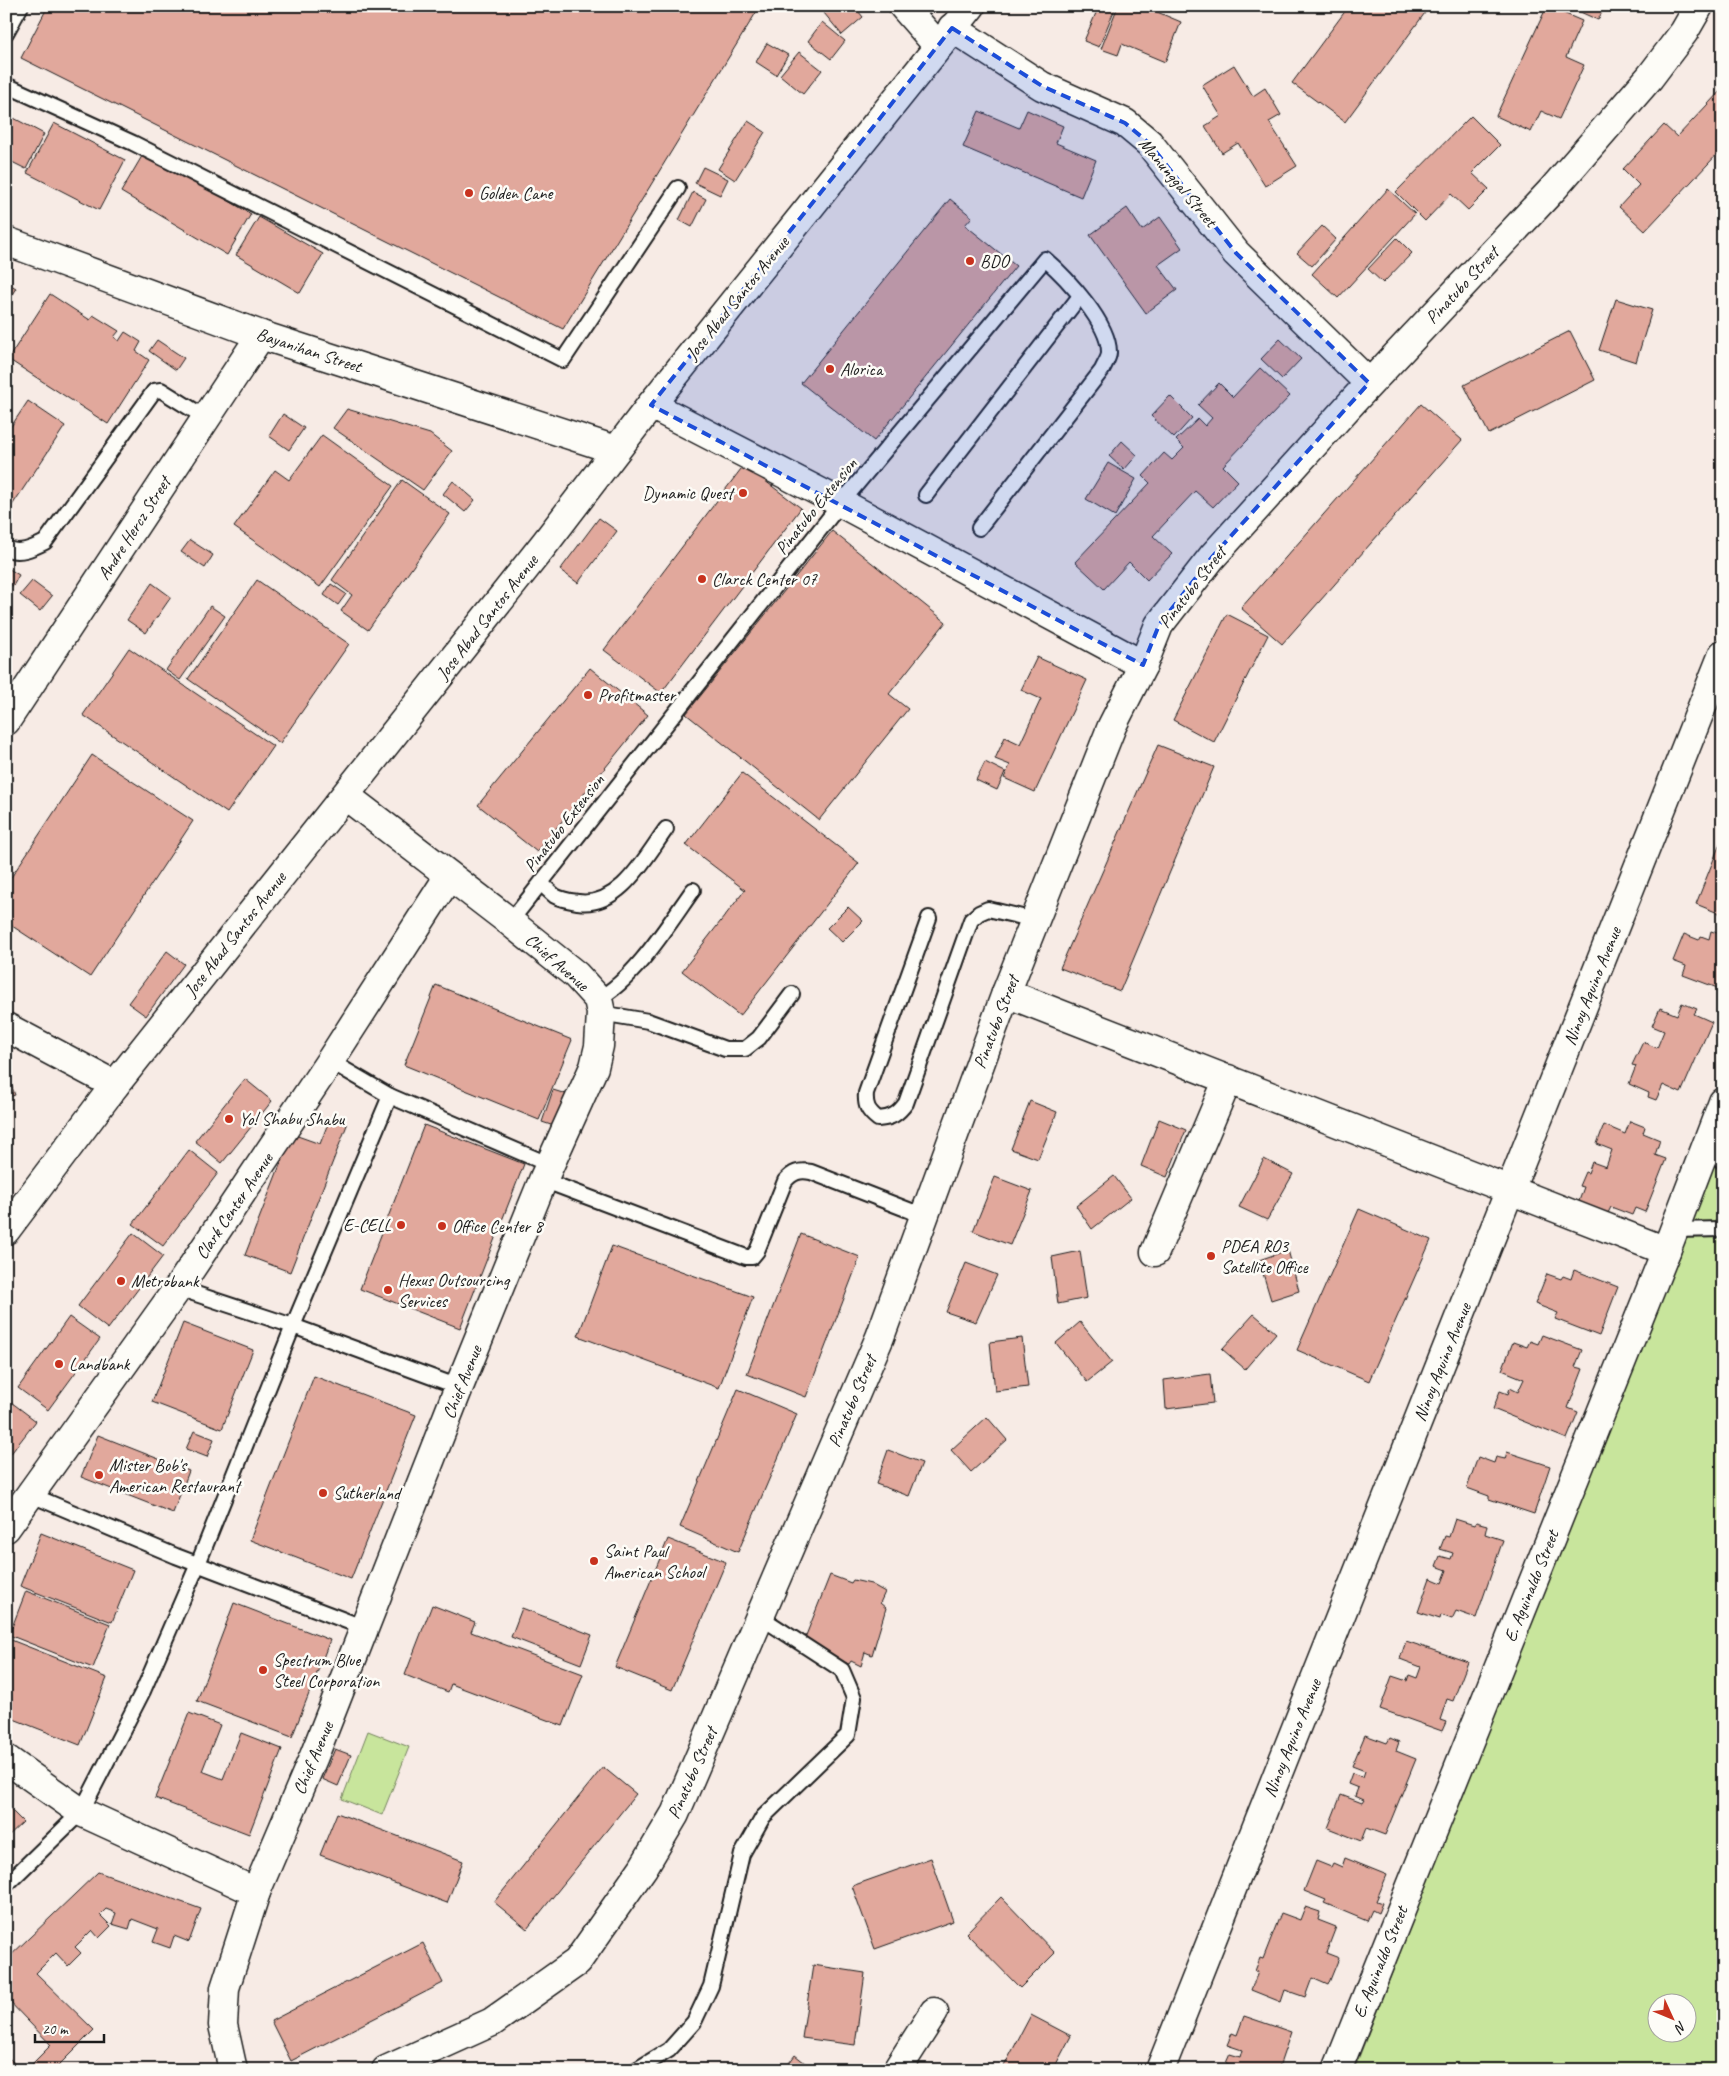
<svg xmlns="http://www.w3.org/2000/svg" width="1729" height="2076" viewBox="0 0 1729 2076" font-family="Caveat,sans-serif">
	<style>
		.green { fill: #c8e59c; stroke: #72805c; fill-rule: evenodd }
		.building { fill: #e1a89c; stroke: #1c1c1c }
		.lines { fill: none; stroke-linecap: round; stroke-linejoin: round }
		.lane-casing { stroke: #1c1c1c; stroke-width: 18 }
		.street-casing { stroke: #1c1c1c; stroke-width: 31 }
		.secondary-casing { stroke: #1c1c1c; stroke-width: 31 }
		.lane { stroke: #fdfcf7; stroke-width: 14 }
		.street { stroke: #fdfcf7; stroke-width: 28 }
		.secondary { stroke: #fdfcf7; stroke-width: 28 }
		.marked { fill: #1d4ed8; fill-opacity: 0.2; stroke: #1d4ed8; stroke-width: 4; stroke-dasharray: 10 6; stroke-linejoin: round }
		.poi-dot { fill: #c8321e; stroke: #fdfcf7; stroke-width: 2 }
		.labels { text-anchor: middle; dominant-baseline: central; stroke-width: 5; stroke-linejoin: round; paint-order: stroke }
		.street-label { font-size: 18px; fill: #1c1c1c; stroke: #fdfcf7 }
		.poi-label { font-size: 18px; fill: #1c1c1c; stroke: #fdfcf7; text-anchor: start }
	</style>
	<rect width="100%" height="100%" fill="#f7ebe5"/>
	<filter id="ink" filterUnits="userSpaceOnUse"><feTurbulence type="fractalNoise" baseFrequency=".02" numOctaves="2"/><feDisplacementMap in="SourceGraphic" scale="10" xChannelSelector="R" yChannelSelector="G"/><feConvolveMatrix kernelMatrix="1 2 1 2 8 2 1 2 1" color-interpolation-filters="sRGB"/></filter>
	<g filter="url(#ink)">
		<g class="green">
			<path d="M1723 1127V2070H1354ZM1656 2004H1686V2034H1656Z"/>
			<path d="M368 1731 409 1747 382 1815 342 1799Z"/>
		</g>
		<g class="building">
			<path d="M48 6H760L563 329 21 58Z"/>
			<path d="M831 6H854L863 17 842 35 824 13Z"/>
			<path d="M1099 6H1116L1099 47 1084 41Z"/>
			<path d="M1118 6H1143L1181 22 1165 62 1122 44 1118 55 1101 49Z"/>
			<path d="M1349 6H1430L1345 122 1292 83Z"/>
			<path d="M1547 6 1582 21 1566 57 1584 65 1559 119 1541 111 1531 132 1496 116Z"/>
			<path d="M1567 6H1605L1598 20Z"/>
			<path d="M822 22 845 41 831 59 808 41Z"/>
			<path d="M767 43 788 55 776 75 756 62Z"/>
			<path d="M799 52 822 70 803 94 780 75Z"/>
			<path d="M1234 65 1253 96 1265 88 1281 115 1269 122 1297 166 1265 186 1238 143 1222 153 1205 126 1221 116 1202 85Z"/>
			<path d="M1723 88V148L1645 231 1619 207 1639 185 1623 169 1664 125 1677 137Z"/>
			<path d="M1027 110 1063 126 1056 143 1096 160 1081 197 963 147 979 111 1019 128Z"/>
			<path d="M6 114 44 134 26 169 6 159Z"/>
			<path d="M1471 116 1500 145 1472 173 1489 189 1468 210 1451 194 1425 221 1396 192Z"/>
			<path d="M748 121 765 132 735 180 718 169Z"/>
			<path d="M54 123 125 160 99 210 27 173Z"/>
			<path d="M145 151 251 214 227 255 121 192Z"/>
			<path d="M703 167 728 179 720 195 695 183Z"/>
			<path d="M1388 189 1415 214 1338 298 1312 274Z"/>
			<path d="M693 192 706 199 692 227 679 220Z"/>
			<path d="M950 199 972 217 965 225 1016 266 874 441 801 383Z"/>
			<path d="M1127 208 1142 230 1160 217 1182 248 1158 265 1177 290 1146 313 1090 235Z"/>
			<path d="M259 217 323 254 300 293 236 255Z"/>
			<path d="M1322 226 1336 239 1312 266 1297 253Z"/>
			<path d="M1397 238 1412 253 1383 283 1368 269Z"/>
			<path d="M6 282 16 288 6 304Z"/>
			<path d="M50 294 90 320 93 315 119 331 114 337 119 341 125 332 141 342 136 351 149 360 108 424 8 359Z"/>
			<path d="M1616 299 1652 310 1636 362 1599 350Z"/>
			<path d="M1570 331 1595 380 1489 434 1464 385Z"/>
			<path d="M1280 339 1301 359 1282 379 1261 359Z"/>
			<path d="M157 340 184 358 176 370 149 351Z"/>
			<path d="M1260 368 1290 396 1223 466 1238 481 1213 507 1195 491 1153 536 1172 554 1147 580 1129 562 1104 589 1075 562 1150 483 1143 476 1164 453 1172 460 1184 448 1176 440 1198 419 1205 426 1212 418 1198 405 1219 383 1233 397Z"/>
			<path d="M1170 396 1192 418 1174 438 1151 416Z"/>
			<path d="M28 401 65 426 7 513 6 434Z"/>
			<path d="M1421 404 1462 440 1282 644 1241 608Z"/>
			<path d="M347 409 430 434 452 451 423 490 333 428Z"/>
			<path d="M283 414 304 428 289 450 269 436Z"/>
			<path d="M322 435 393 486 320 587 234 527 275 470 289 480Z"/>
			<path d="M1122 441 1137 455 1124 470 1109 456Z"/>
			<path d="M1108 463 1136 479 1115 516 1086 499Z"/>
			<path d="M744 465 801 508 661 693 604 650Z"/>
			<path d="M402 480 450 514 368 630 341 611 352 595 332 580Z"/>
			<path d="M453 481 475 500 465 512 443 494Z"/>
			<path d="M599 518 617 531 578 583 560 570Z"/>
			<path d="M832 531 946 622 889 694 908 709 819 820 686 714Z"/>
			<path d="M190 540 213 555 205 568 181 552Z"/>
			<path d="M6 567 19 575 13 586 6 582Z"/>
			<path d="M257 580 349 644 280 743 188 679Z"/>
			<path d="M32 581 52 596 40 611 20 595Z"/>
			<path d="M152 583 171 597 146 633 127 620Z"/>
			<path d="M331 584 346 594 338 605 324 595Z"/>
			<path d="M210 606 225 616 180 680 166 670Z"/>
			<path d="M1227 614 1268 635 1214 742 1173 720Z"/>
			<path d="M129 648 273 746 227 813 83 715Z"/>
			<path d="M1037 657 1087 680 1035 792 1004 778 1010 765 995 759 1005 737 1020 744 1041 699 1021 690Z"/>
			<path d="M590 668 648 715 537 852 478 805Z"/>
			<path d="M1158 745 1214 767 1120 991 1060 968Z"/>
			<path d="M92 755 193 821 90 977 6 922V885Z"/>
			<path d="M985 762 1005 772 997 790 976 780Z"/>
			<path d="M742 773 859 863 740 1016 682 971 745 890 686 845Z"/>
			<path d="M1723 836V915L1696 904Z"/>
			<path d="M848 907 863 921 842 942 827 928Z"/>
			<path d="M1711 931 1723 935V990L1683 975 1686 966 1673 961 1684 934 1699 940 1701 936 1709 939Z"/>
			<path d="M167 951 184 964 146 1016 128 1003Z"/>
			<path d="M436 985 572 1040 539 1120 404 1065Z"/>
			<path d="M1682 1003 1697 1009 1694 1014 1712 1022 1681 1093 1663 1085 1656 1100 1648 1097 1649 1093 1629 1084 1636 1066 1632 1065 1643 1042 1657 1048 1664 1031 1652 1026 1660 1008 1677 1015Z"/>
			<path d="M6 1072 15 1095 6 1098Z"/>
			<path d="M245 1079 272 1101 222 1163 195 1141Z"/>
			<path d="M553 1090 566 1094 554 1126 542 1122Z"/>
			<path d="M1030 1101 1057 1112 1038 1159 1011 1149Z"/>
			<path d="M330 1118 347 1125 290 1272 245 1255 292 1134 320 1144Z"/>
			<path d="M1159 1119 1186 1130 1167 1177 1141 1166Z"/>
			<path d="M1630 1121 1645 1127 1643 1133 1660 1140 1655 1155 1666 1159 1645 1212 1635 1208 1632 1215 1611 1207 1607 1215 1578 1204 1584 1187 1579 1186 1585 1172 1588 1173 1592 1162 1606 1167 1612 1150 1597 1144 1604 1125 1625 1134Z"/>
			<path d="M424 1125 524 1164 460 1328 360 1289Z"/>
			<path d="M189 1150 218 1173 163 1246 133 1224Z"/>
			<path d="M1264 1159 1293 1174 1267 1220 1239 1207Z"/>
			<path d="M1114 1176 1131 1198 1092 1229 1076 1206Z"/>
			<path d="M995 1177 1032 1191 1010 1245 973 1231Z"/>
			<path d="M1359 1209 1431 1240 1369 1381 1297 1350Z"/>
			<path d="M133 1233 163 1256 108 1329 78 1306Z"/>
			<path d="M801 1234 860 1257 806 1397 747 1374Z"/>
			<path d="M612 1246 753 1297 719 1388 578 1336Z"/>
			<path d="M1288 1250 1299 1291 1271 1300 1259 1260Z"/>
			<path d="M1080 1251 1087 1298 1058 1304 1052 1257Z"/>
			<path d="M966 1263 997 1275 976 1322 946 1312Z"/>
			<path d="M1574 1270 1618 1287 1599 1336 1555 1319 1558 1313 1535 1304 1547 1274 1561 1279 1563 1276 1571 1279Z"/>
			<path d="M1254 1314 1276 1333 1245 1369 1222 1349Z"/>
			<path d="M69 1317 100 1339 48 1410 18 1388Z"/>
			<path d="M1080 1322 1112 1362 1087 1382 1056 1343Z"/>
			<path d="M183 1323 253 1350 222 1429 152 1402Z"/>
			<path d="M1542 1335 1582 1350 1575 1367 1583 1369 1568 1408 1578 1412 1567 1439 1493 1409 1500 1391 1508 1394 1510 1388 1518 1392 1524 1379 1502 1370 1513 1342 1527 1347 1530 1341 1538 1344Z"/>
			<path d="M1022 1338 1028 1387 995 1391 990 1342Z"/>
			<path d="M1210 1374 1213 1403 1166 1409 1164 1380Z"/>
			<path d="M314 1376 416 1415 351 1579 250 1540Z"/>
			<path d="M738 1389 797 1414 738 1552 680 1527Z"/>
			<path d="M7 1399 36 1421 6 1460V1400Z"/>
			<path d="M987 1417 1007 1440 971 1472 951 1450Z"/>
			<path d="M194 1431 214 1439 207 1457 186 1449Z"/>
			<path d="M98 1435 189 1471 173 1513 81 1477Z"/>
			<path d="M888 1450 922 1463 909 1496 876 1484Z"/>
			<path d="M1507 1452 1550 1466 1534 1514 1489 1499V1496L1467 1488 1478 1457 1494 1463 1496 1457 1505 1459Z"/>
			<path d="M1455 1519 1474 1525 1476 1522 1487 1525 1485 1534 1503 1540 1476 1618 1456 1611 1452 1619 1441 1615 1440 1619 1418 1612 1430 1578 1442 1583 1447 1570 1436 1566 1440 1556 1451 1559 1453 1553 1440 1549 1445 1536 1449 1537Z"/>
			<path d="M41 1533 133 1570 112 1622 20 1586Z"/>
			<path d="M668 1539 726 1562 672 1690 615 1667Z"/>
			<path d="M830 1575 851 1583 853 1580 871 1584 885 1592 880 1603 886 1608 872 1655 865 1652 861 1666 851 1661 849 1664 821 1654 803 1643Z"/>
			<path d="M26 1591 110 1624 93 1668 9 1635Z"/>
			<path d="M234 1603 330 1640 292 1737 197 1701Z"/>
			<path d="M432 1605 475 1622 471 1632 583 1674 563 1726 451 1684 448 1692 405 1675Z"/>
			<path d="M522 1608 592 1635 581 1664 511 1637Z"/>
			<path d="M6 1638 107 1678 80 1745 6 1716Z"/>
			<path d="M1406 1641 1468 1662 1453 1701 1447 1699 1440 1720 1446 1722 1442 1731 1380 1709 1392 1676 1407 1681 1409 1675 1417 1678 1421 1667 1400 1659Z"/>
			<path d="M189 1713 220 1725 202 1771 223 1779 241 1733 282 1749 249 1834 155 1798Z"/>
			<path d="M1365 1735 1387 1743 1390 1738 1399 1742 1396 1751 1416 1759 1385 1835 1366 1828 1361 1841 1328 1828 1341 1795 1362 1803 1364 1800 1355 1796 1358 1788 1348 1784 1352 1773 1363 1777 1365 1771 1352 1766Z"/>
			<path d="M335 1749 351 1755 338 1786 322 1779Z"/>
			<path d="M603 1767 636 1794 527 1929 494 1902Z"/>
			<path d="M6 1805 23 1822 6 1838Z"/>
			<path d="M337 1813 463 1861 447 1903 320 1855Z"/>
			<path d="M931 1858 953 1921 875 1949 852 1886Z"/>
			<path d="M1345 1858 1387 1875 1376 1901 1382 1903 1378 1913 1372 1910 1367 1921 1324 1903 1326 1900 1304 1891 1316 1861 1331 1867 1333 1863 1342 1867Z"/>
			<path d="M98 1872 201 1909 189 1942 174 1936 170 1948 153 1942 158 1929 132 1919 129 1929 112 1924 116 1913 106 1909 100 1915 111 1926 99 1938 92 1930 75 1947 81 1953 68 1966 56 1953 36 1973 94 2030 54 2070H26L51 2045 6 1998V1960Z"/>
			<path d="M1001 1897 1055 1953 1020 1988 966 1933Z"/>
			<path d="M1305 1907 1320 1912 1318 1920 1336 1927 1326 1953 1339 1958 1328 1985 1312 1978 1305 1997 1285 1990 1281 2002 1251 1990 1258 1972 1255 1971 1260 1958 1263 1959 1281 1913 1300 1920Z"/>
			<path d="M423 1943 443 1983 291 2061 271 2021Z"/>
			<path d="M813 1965 865 1973 855 2045 802 2038Z"/>
			<path d="M1031 2015 1071 2036 1053 2070H1002Z"/>
			<path d="M1244 2016 1291 2032 1278 2070H1233L1234 2066 1226 2063 1230 2054 1240 2057 1242 2050 1227 2045 1232 2033 1237 2035Z"/>
			<path d="M6 2055 21 2070H6Z"/>
			<path d="M795 2055 814 2070H784Z"/>
		</g>
		<g class="lines">
			<defs>
				<g id="lane">
					<path d="M6 33 21 6"/>
					<path d="M6 85 133 143 563 360 678 188"/>
					<path d="M926 495 1080 296"/>
					<path d="M6 548C19 555 33 548 45 542L154 391 161 390 206 418"/>
					<path d="M541 883C545 887 550 892 555 896 562 900 571 901 578 902 619 908 645 858 666 829"/>
					<path d="M929 918 866 1093C865 1106 868 1111 878 1119 892 1118 898 1114 906 1103L971 920 979 913 988 909 1035 920"/>
					<path d="M510 922 841 503 1045 259C1066 277 1110 324 1109 353 1109 358 1104 365 1102 370L979 528"/>
					<path d="M598 999C635 979 668 925 693 890"/>
					<path d="M601 1013 648 1021 725 1049H745L759 1038 792 994"/>
					<path d="M330 1061 390 1096 550 1165"/>
					<path d="M1706 1144 1723 1162"/>
					<path d="M543 1180 746 1257H752L757 1251 785 1181C793 1172 799 1170 811 1172L924 1216"/>
					<path d="M1674 1230 1723 1229"/>
					<path d="M178 1288 293 1326 459 1387"/>
					<path d="M29 1494 176 1556 365 1628"/>
					<path d="M6 1885 81 1812 143 1691 198 1564 293 1326 390 1096"/>
					<path d="M636 2070 669 2050 694 2022 711 1986 742 1854 763 1817 848 1735 854 1698 842 1670 759 1616"/>
				</g>
				<g id="street">
					<path d="M903 6 938 46"/>
					<path d="M952 28 1042 86 1125 123 1149 143 1236 253 1369 383"/>
					<path d="M6 241 261 335 616 450"/>
					<path d="M651 405 841 503 1143 665"/>
					<path d="M6 721 261 335"/>
					<path d="M1006 993 1666 1251"/>
					<path d="M6 1027 115 1085"/>
					<path d="M1155 1252 1228 1079"/>
					<path d="M6 1528 178 1288 330 1061 449 876"/>
					<path d="M6 1759 81 1812 256 1892"/>
					<path d="M233 2070 223 2025 225 1988 256 1892 314 1756 459 1387 543 1180 594 1067 599 1046 601 1013 598 999 576 975 510 922 346 796"/>
					<path d="M386 2070 492 2022 577 1962 643 1868 675 1814 880 1337 1006 993 1112 726 1143 665 1159 625 1212 557 1356 398 1552 190 1650 77 1684 32 1699 6"/>
					<path d="M897 2070 934 2012"/>
					<path d="M1160 2070 1723 654"/>
					<path d="M1337 2070 1666 1251 1723 1102"/>
				</g>
				<path id="secondary" d="M6 1230 115 1085 546 542 651 405 971 6"/>
			</defs>
			<use href="#lane" class="lane-casing"/>
			<use href="#street" class="street-casing"/>
			<use href="#secondary" class="secondary-casing"/>
			<use href="#lane" class="lane"/>
			<use href="#street" class="street"/>
			<use href="#secondary" class="secondary"/>
		</g>
	</g>
	<path class="marked" d="M952 28 1042 86 1125 123 1149 143 1236 253 1369 383 1212 557 1159 625 1143 665 651 405Z"/>
	<g class="poi-dot">
		<circle cx="469" cy="193" r="5"/>
		<circle cx="970" cy="261" r="5"/>
		<circle cx="830" cy="369" r="5"/>
		<circle cx="743" cy="493" r="5"/>
		<circle cx="702" cy="579" r="5"/>
		<circle cx="588" cy="695" r="5"/>
		<circle cx="229" cy="1119" r="5"/>
		<circle cx="401" cy="1225" r="5"/>
		<circle cx="442" cy="1226" r="5"/>
		<circle cx="1211" cy="1256" r="5"/>
		<circle cx="121" cy="1281" r="5"/>
		<circle cx="388" cy="1290" r="5"/>
		<circle cx="59" cy="1364" r="5"/>
		<circle cx="99" cy="1475" r="5"/>
		<circle cx="323" cy="1493" r="5"/>
		<circle cx="594" cy="1561" r="5"/>
		<circle cx="263" cy="1670" r="5"/>
	</g>
	<g class="labels">
		<g class="street-label">
			<text transform="translate(1178 182) rotate(50)">Manunggal Street</text>
			<text transform="translate(1462 285) rotate(-47)">Pinatubo Street</text>
			<text transform="translate(737 298) rotate(-51)">Jose Abad Santos Avenue</text>
			<text transform="translate(309 350) rotate(18)">Bayanihan Street</text>
			<text transform="translate(816 506) rotate(-51)">Pinatubo Extension</text>
			<text transform="translate(134 528) rotate(-57)">Andre Hercz Street</text>
			<text transform="translate(1192 587) rotate(-52)">Pinatubo Street</text>
			<text transform="translate(487 617) rotate(-52)">Jose Abad Santos Avenue</text>
			<text transform="translate(564 823) rotate(-52)">Pinatubo Extension</text>
			<text transform="translate(235 934) rotate(-52)">Jose Abad Santos Avenue</text>
			<text transform="translate(557 962) rotate(41)">Chief Avenue</text>
			<text transform="translate(1592 986) rotate(-68)">Ninoy Aquino Avenue</text>
			<text transform="translate(996 1022) rotate(-69)">Pinatubo Street</text>
			<text transform="translate(234 1206) rotate(-56)">Clark Center Avenue</text>
			<text transform="translate(1442 1362) rotate(-68)">Ninoy Aquino Avenue</text>
			<text transform="translate(462 1382) rotate(-68)">Chief Avenue</text>
			<text transform="translate(852 1401) rotate(-67)">Pinatubo Street</text>
			<text transform="translate(1531 1586) rotate(-68)">E. Aguinaldo Street</text>
			<text transform="translate(1292 1738) rotate(-68)">Ninoy Aquino Avenue</text>
			<text transform="translate(313 1758) rotate(-67)">Chief Avenue</text>
			<text transform="translate(692 1773) rotate(-66)">Pinatubo Street</text>
			<text transform="translate(1380 1962) rotate(-68)">E. Aguinaldo Street</text>
		</g>
		<g class="poi-label">
			<text x="479" y="193">Golden Cane</text>
			<text x="980" y="261">BDO</text>
			<text x="840" y="369">Alorica</text>
			<text x="733" y="493" text-anchor="end">Dynamic Quest</text>
			<text x="712" y="579">Clarck Center 07</text>
			<text x="598" y="695">Profitmaster</text>
			<text x="239" y="1119">Yo! Shabu Shabu</text>
			<text x="391" y="1225" text-anchor="end">E-CELL</text>
			<text x="452" y="1226">Office Center 8</text>
			<text x="1221" y="1246">PDEA RO3<tspan x="1221" dy="21">Satellite Office</tspan></text>
			<text x="398" y="1280">Hexus Outsourcing<tspan x="398" dy="21">Services</tspan></text>
			<text x="131" y="1281">Metrobank</text>
			<text x="69" y="1364">Landbank</text>
			<text x="109" y="1465">Mister Bob's<tspan x="109" dy="21">American Restaurant</tspan></text>
			<text x="333" y="1493">Sutherland</text>
			<text x="604" y="1551">Saint Paul<tspan x="604" dy="21">American School</tspan></text>
			<text x="273" y="1660">Spectrum Blue<tspan x="273" dy="21">Steel Corporation</tspan></text>
		</g>
	</g>
	<rect width="1729" height="2076" fill="none" stroke="#fdfcf7" stroke-width="25"/>
	<rect x="12" y="12" width="1704" height="2051" fill="none" stroke="#1c1c1c" stroke-width="2" filter="url(#ink)"/>
	<g transform="translate(1672 2018) rotate(134)"><circle r="24" fill="#fdfcf7" stroke="#a3a29f"/>
	<path d="M0-4L9 19L0 12L-9 19Z" fill="#c8321e"/>
	<text y="-8" font-size="14" font-weight="bold" text-anchor="middle" fill="#1c1c1c">N</text>
	</g>
	<path d="M35 2034v8h69v-8" fill="none" stroke="#1c1c1c" stroke-width="2.5"/>
	<text x="42" y="2034" font-size="15" fill="#1c1c1c" stroke="#fdfcf7" stroke-width="4" paint-order="stroke">20 m</text>
</svg>
